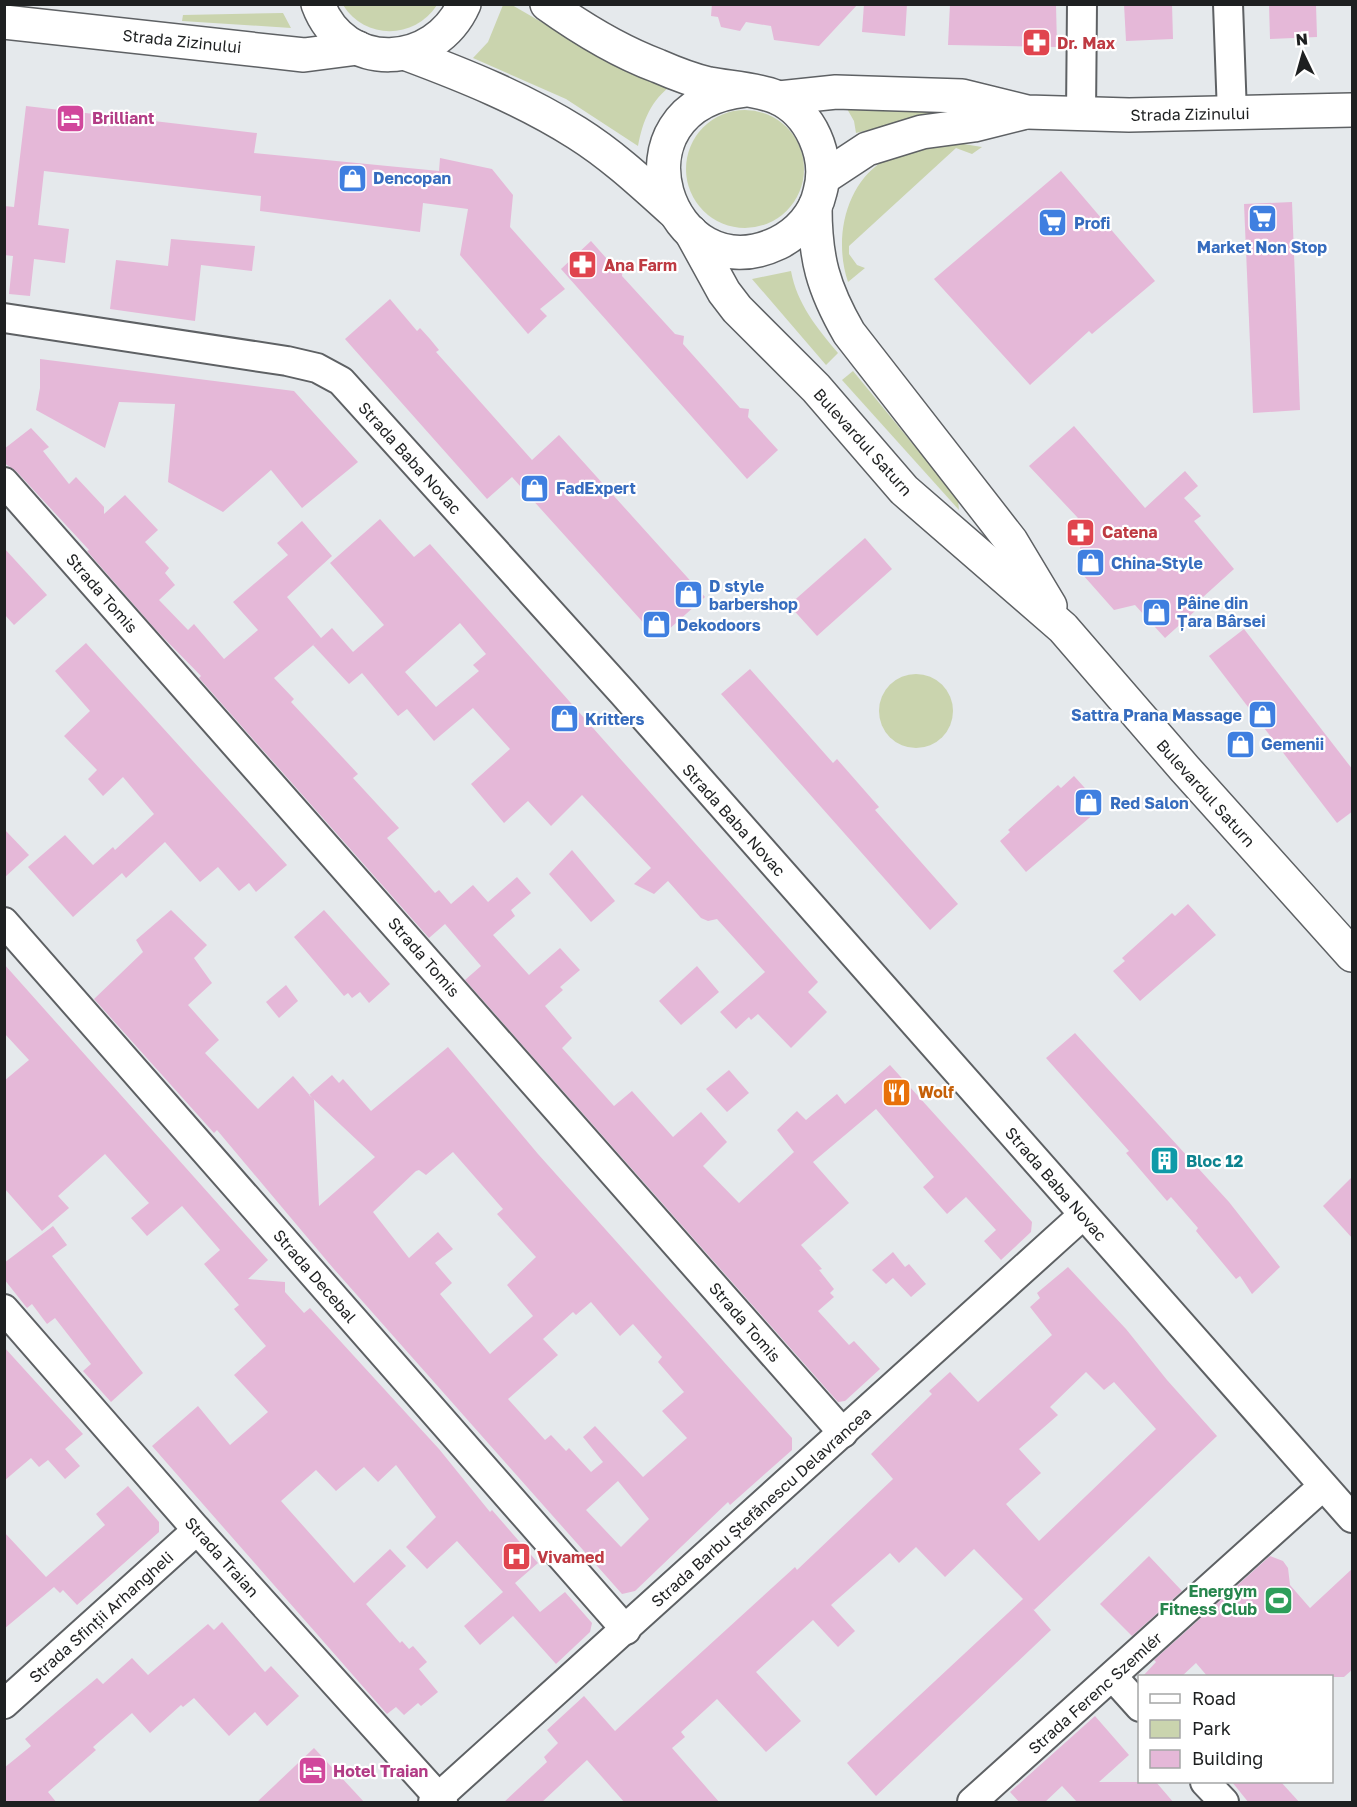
<svg xmlns="http://www.w3.org/2000/svg" width="1357" height="1807" viewBox="0 0 1357 1807" font-family="'Golos Text',sans-serif">
	<style>
		.green { fill: #cad4ae }
		.building { fill: #e5b8d8; fill-rule: evenodd }
		.lines { fill: none; stroke-linecap: round; stroke-linejoin: round }
		.minor-casing { stroke: #5e6164; stroke-width: 32 }
		.secondary-casing { stroke: #5e6164; stroke-width: 36 }
		.minor { stroke: #fff; stroke-width: 28 }
		.secondary { stroke: #fff; stroke-width: 33 }
		.labels { text-anchor: middle; dominant-baseline: central; stroke-width: 4.5; stroke-linejoin: round; paint-order: stroke }
		.street-label { font-size: 16px; fill: #1e2021; stroke: #fff }
		.health-label { font-size: 16px; font-weight: bold; fill: #be3a42; stroke: #fff; text-anchor: start }
		.hotel-label { font-size: 16px; font-weight: bold; fill: #b23c85; stroke: #fff; text-anchor: start }
		.shop-label { font-size: 16px; font-weight: bold; fill: #366cbe; stroke: #fff; text-anchor: start }
		.food-label { font-size: 16px; font-weight: bold; fill: #c56008; stroke: #fff; text-anchor: start }
		.culture-label { font-size: 16px; font-weight: bold; fill: #0d838f; stroke: #fff; text-anchor: start }
		.leisure-label { font-size: 16px; font-weight: bold; fill: #27864d; stroke: #fff; text-anchor: end }
	</style>
	<rect width="100%" height="100%" fill="#e5e9ec"/>
	<g class="green">
		<path d="M343 5H437C414 40 365 40 343 5Z"/>
		<path d="M503 5H512L588 49 673 84C651 100 643 120 638 146L566 99 473 58 488 42Z"/>
		<path d="M283 13 291 28 182 21 183 15Z"/>
		<path d="M846 107 985 110 901 122 856 133 854 121Z"/>
		<circle cx="745" cy="169" r="59"/>
		<path d="M945 141 982 147 972 154 956 148 849 246V254L857 265 865 268 848 282C834 241 844 186 883 161 900 151 926 147 945 141Z"/>
		<path d="M791 271C797 304 817 328 838 353L826 365 752 279Z"/>
		<path d="M853 371 958 499 959 510 842 380Z"/>
		<circle cx="916" cy="711" r="37"/>
	</g>
	<g class="building">
		<path d="M712 4H858L819 46 774 40 771 26 746 22 740 31 721 27 718 17 711 16Z"/>
		<path d="M864 4H907L905 36 862 32Z"/>
		<path d="M950 4H1056L1057 47 948 45Z"/>
		<path d="M1124 4H1172L1173 39 1126 41Z"/>
		<path d="M1269 4H1316L1317 37 1270 39Z"/>
		<path d="M26 106 257 133 254 153 439 171 440 158 492 169 513 195 510 227 565 289 540 309 547 316 528 334 460 255 468 209 423 203 420 232 260 211 261 196 44 171 38 225 69 229 65 263 34 259 30 296 9 294 13 256 4 255V206L14 207Z"/>
		<path d="M1061 171 1155 281 1092 334 1089 331 1030 385 934 279Z"/>
		<path d="M1292 202 1300 410 1253 413 1244 204Z"/>
		<path d="M171 239 255 246 252 271 201 265 195 321 110 309 116 260 168 266Z"/>
		<path d="M591 241 615 268H623L622 276 675 334 684 336 683 344 740 408 749 409 748 417 778 450 747 479 561 269Z"/>
		<path d="M390 299 417 331 420 328 430 339 439 350 436 352 532 460 559 435 705 597 658 639 512 477 487 499 345 339Z"/>
		<path d="M40 359 294 391 358 462 302 508 271 470 223 512 168 482 175 404 119 402 105 448 36 410 40 388Z"/>
		<path d="M1074 426 1145 508 1185 471 1198 486 1184 498 1201 516 1194 521 1234 569 1192 607 1195 611 1165 638 1135 605 1114 610 1076 567 1081 544 1068 527 1078 518 1029 466Z"/>
		<path d="M31 428 49 447 43 451 69 484 76 477 104 507V514L125 495 158 530 145 542 169 568 165 573 175 585 159 600 188 630 194 624 224 659 258 630 233 602 288 555 277 543 302 521 332 556 287 597 321 638 332 628 353 652 384 625 330 563 380 519 414 557 430 544 818 982 808 992 827 1012 791 1048 758 1014 751 1020 749 1017 736 1029 720 1012 765 972 717 919 708 921 701 918 668 881 654 894 634 884 651 868 582 795 551 826 528 801 504 823 471 784 510 749 473 708 434 741 407 709 398 716 362 673 349 684 313 645 318 641 274 678 294 699 291 702 358 774 353 778 399 828 387 838 435 893 439 890 451 904 473 885 488 902 517 877 531 893 511 910 515 916 493 935 529 975 560 948 580 970 560 987 563 990 545 1006 572 1038 562 1048 614 1106 632 1091 673 1137 701 1112 727 1142 703 1166 739 1203 794 1152 777 1130 797 1111 806 1120 837 1094 845 1104 890 1065 1032 1222 1031 1232 1001 1260 984 1241 996 1230 966 1197 947 1214 923 1187 934 1177 876 1109 813 1162 849 1203 801 1245 822 1269 819 1270 834 1289 830 1293 834 1297 818 1311 849 1345 854 1341 880 1369 845 1401 838 1402 465 980 481 966 445 924 429 938 199 678 201 676 156 630 87 551 89 550 16 471 4 463V449ZM460 623 486 654 473 665 479 671 436 707 405 672Z"/>
		<path d="M865 538 892 569 817 636 789 605Z"/>
		<path d="M4 548 47 595 14 625 4 614Z"/>
		<path d="M1244 629 1353 770V811L1337 823 1209 656Z"/>
		<path d="M86 643 287 865 256 892 249 883 239 891 218 867 200 882 165 842 126 878 122 873 73 917 28 867 65 835 93 865 113 847 115 850 154 814 123 777 103 796 88 779 97 770 64 736 90 711 55 671Z"/>
		<path d="M750 669 833 763 837 759 879 807 875 810 958 904 930 930 721 694Z"/>
		<path d="M1074 776 1102 807 1026 872 1000 841 1010 832 1008 830 1058 785 1061 788Z"/>
		<path d="M4 829 29 855 4 878Z"/>
		<path d="M572 850 615 901 591 922 549 874Z"/>
		<path d="M1188 904 1216 935 1140 1001 1113 971 1125 961 1122 958 1172 913 1175 916Z"/>
		<path d="M171 910 207 945 194 958 212 983 188 1005 219 1040 205 1053 258 1109 293 1076 314 1100 319 1206 375 1157 309 1095 332 1075 339 1083 343 1079 371 1111 448 1047 538 1154 792 1438V1450L730 1505 728 1502 635 1591 622 1594 333 1268 217 1130 214 1133 94 999 143 952 136 940ZM453 1152 503 1209 497 1214 536 1257 507 1285 533 1316 490 1354 440 1294 452 1283 435 1263 453 1249 438 1232 409 1258 373 1212 416 1171 419 1170 426 1175ZM591 1302 620 1336 633 1324 662 1357 658 1362 684 1392 662 1411 687 1438 643 1477 595 1426 583 1437 603 1462 591 1472 569 1448 566 1451 551 1435 545 1440 508 1399 558 1355 543 1339 573 1312 576 1315ZM618 1481 649 1519 621 1547 586 1510Z"/>
		<path d="M324 910 390 984 369 1003 360 992 352 998 348 993 344 996 294 937Z"/>
		<path d="M4 964 268 1260 248 1279 285 1282V1292L304 1313 310 1308 439 1449 490 1512 492 1510 538 1563 515 1583 540 1612 565 1592 592 1623 590 1632 556 1664 513 1616 480 1645 464 1626 503 1592 457 1541 427 1569 406 1547 436 1517 396 1465 378 1482 364 1467 336 1491 316 1470 281 1501 354 1583 390 1549 406 1566 366 1604 400 1643 402 1641 409 1649 413 1646 427 1662 419 1669 438 1692 421 1706 418 1703 404 1715 396 1707 387 1714 152 1446 198 1406 230 1445 268 1412 234 1375 266 1346 234 1309 239 1305 204 1264 220 1250 182 1206 147 1236 131 1218 149 1203 105 1154 58 1196 69 1208 42 1231 4 1188V1081L29 1060 4 1033Z"/>
		<path d="M697 966 719 992 681 1025 659 1001Z"/>
		<path d="M286 985 298 1001 279 1018 266 1002Z"/>
		<path d="M1075 1033 1229 1202 1280 1267 1252 1294 1240 1276 1236 1279 1196 1231 1198 1228 1171 1197 1167 1201 1126 1153 1129 1151 1046 1058Z"/>
		<path d="M729 1070 749 1093 727 1112 706 1089Z"/>
		<path d="M1353 1176V1239L1323 1206Z"/>
		<path d="M53 1226 67 1245 52 1256 143 1373 111 1402 83 1371 91 1364 55 1318 47 1324 32 1304 27 1308 4 1279V1263Z"/>
		<path d="M893 1252 905 1267 909 1264 926 1284 911 1297 893 1278 886 1284 872 1270Z"/>
		<path d="M1068 1267 1126 1329 1167 1380 1217 1436 1034 1610 1032 1608 1051 1630 876 1796 847 1763 1023 1599 974 1549 945 1577 916 1547 899 1563 890 1553 831 1605 855 1631 838 1647 813 1620 756 1672 801 1721 766 1752 717 1699 681 1732 685 1737 672 1748 720 1803H625L587 1760 541 1803H503L547 1762 544 1757 558 1743 547 1730 584 1696 615 1731 795 1567 797 1570 893 1479 871 1454 932 1394 929 1391 950 1372 978 1402 1052 1335 1030 1307 1040 1298 1037 1293ZM1086 1372 1104 1390 1114 1382 1156 1429 1039 1541 1006 1504 1041 1473 1019 1449 1058 1415 1050 1407Z"/>
		<path d="M4 1347 83 1434 65 1449 80 1466 65 1479 48 1460 39 1467 31 1458 4 1481Z"/>
		<path d="M128 1486 159 1522V1532L77 1605 63 1590 60 1593 54 1587 4 1629V1532L46 1577 105 1525 96 1514Z"/>
		<path d="M1149 1556 1182 1591 1132 1636 1100 1604Z"/>
		<path d="M1270 1556 1283 1561 1288 1568 1290 1585 1310 1608 1353 1568V1669L1344 1677H1208L1196 1663 1181 1677H1142L1156 1662 1154 1660Z"/>
		<path d="M222 1622 265 1672 271 1666 299 1696 267 1726 255 1712 229 1736 194 1698 183 1707 181 1705 150 1733 132 1713 93 1747 96 1750 48 1792 57 1803H4V1768L31 1746 25 1739 60 1709 97 1678 103 1684 132 1658 148 1675 208 1624 214 1630Z"/>
		<path d="M1095 1716 1129 1755 1099 1782H1156L1174 1803H1078L1062 1786 1044 1803H1020L1010 1792Z"/>
		<path d="M314 1748 365 1803H256Z"/>
		<path d="M1232 1782H1281L1300 1803H1249Z"/>
	</g>
	<g class="lines">
		<defs>
			<g id="minor">
				<path d="M1228 4 1232 114"/>
				<path d="M1081 114 1082 4"/>
				<path d="M4 318 287 361 317 368 341 381 623 693 1352 1518"/>
				<path d="M4 482 843 1433"/>
				<path d="M4 922 626 1630"/>
				<path d="M4 1309 197 1530 443 1802"/>
				<path d="M1113 1677 1140 1707"/>
				<path d="M4 1704 197 1530"/>
				<path d="M1205 1782 1224 1802"/>
				<path d="M433 1802 1083 1215"/>
				<path d="M972 1802 1323 1486"/>
			</g>
			<g id="secondary">
				<path d="M318 4C344 74 435 69 464 4"/>
				<path d="M547 4C582 29 618 51 658 66 674 73 692 80 709 84 731 88 756 89 776 97 811 112 830 157 820 192 815 215 798 233 778 243 668 296 603 106 745 90"/>
				<path d="M4 22 304 55 358 48"/>
				<path d="M407 54C466 76 523 99 577 133 612 155 642 183 673 211"/>
				<path d="M779 98 836 92 962 96 1027 112 1129 115 1352 110"/>
				<path d="M823 178 867 149 922 132 974 125 1022 113"/>
				<path d="M815 207C815 258 823 288 849 333L1011 541 1050 606"/>
				<path d="M691 232 724 292 737 309 816 388 904 490 1063 628 1185 769 1352 955"/>
			</g>
		</defs>
		<use href="#minor" class="minor-casing"/>
		<use href="#secondary" class="secondary-casing"/>
		<use href="#minor" class="minor"/>
		<use href="#secondary" class="secondary"/>
	</g>
	<defs>
		<symbol id="pharmacy-square" viewBox="-11 -11 22 22"><rect x="-9" y="-9" width="18" height="18" rx="4" fill="#e0444e" stroke="#fff"/><path d="M-2-6h4v4h4v4h-4v4h-4v-4h-4v-4h4Z" fill="#fff"/></symbol>
		<symbol id="hotel-square" viewBox="-11 -11 22 22"><rect x="-9" y="-9" width="18" height="18" rx="4" fill="#d1479c" stroke="#fff"/><path d="M-6-4.5h1.5V1H6V5H4.5V3h-9V5H-6ZM-4 0a1.8 1.8 0 1 1 3.6 0ZM.5 0V-2.5h3Q6-2.5 6 0Z" fill="#fff"/></symbol>
		<symbol id="shop-square" viewBox="-11 -11 22 22"><rect x="-9" y="-9" width="18" height="18" rx="4" fill="#3f7fe0" stroke="#fff"/><path d="M-5-2.5h2.3a2.7 3.5 0 0 1 5.4 0H5L5.5 6h-11ZM-1.5-2.5h3a1.5 2.3 0 0 0-3 0Z" fill="#fff"/></symbol>
		<symbol id="supermarket-square" viewBox="-11 -11 22 22"><rect x="-9" y="-9" width="18" height="18" rx="4" fill="#3f7fe0" stroke="#fff"/><path d="M-6-5.5h2.5l.6 2H6L4.5 2H-2.5L-4.4-4H-6ZM-1.5 3.2a1.3 1.3 0 1 0 .1 0ZM3 3.2a1.3 1.3 0 1 0 .1 0Z" fill="#fff"/></symbol>
		<symbol id="restaurant-square" viewBox="-11 -11 22 22"><rect x="-9" y="-9" width="18" height="18" rx="4" fill="#e8710a" stroke="#fff"/><path d="M-5-6h1v4h1v-4h1v4h1v-4h1v5L-1.5 .5V6h-2V.5L-5-1ZM5-6V6H3V1.5H1.5Q1.5-4 5-6Z" fill="#fff"/></symbol>
		<symbol id="building-square" viewBox="-11 -11 22 22"><rect x="-9" y="-9" width="18" height="18" rx="4" fill="#0f9aa8" stroke="#fff"/><path d="M-4-6H4V6H1V3H-1V6H-4ZM-2.5-4.3h1.7v1.8h-1.7ZM.8-4.3h1.7v1.8H.8ZM-2.5-1h1.7V.8h-1.7ZM.8-1h1.7V.8H.8Z" fill="#fff"/></symbol>
		<symbol id="hospital-square" viewBox="-11 -11 22 22"><rect x="-9" y="-9" width="18" height="18" rx="4" fill="#e0444e" stroke="#fff"/><path d="M-5-5h3v3.5h4V-5h3V5h-3V1.5h-4V5h-3Z" fill="#fff"/></symbol>
		<symbol id="stadium-square" viewBox="-11 -11 22 22"><rect x="-9" y="-9" width="18" height="18" rx="4" fill="#2e9e5b" stroke="#fff"/><path d="M0-5a6.5 5 0 1 0 0 10a6.5 5 0 1 0 0-10ZM-3.5-1.8h7v3.6h-7Z" fill="#fff"/></symbol>
	</defs>
	<g fill-rule="evenodd">
		<use href="#pharmacy-square" x="1020" y="26" width="33" height="33"/>
		<use href="#hotel-square" x="54" y="102" width="33" height="33"/>
		<use href="#shop-square" x="336" y="162" width="33" height="33"/>
		<use href="#supermarket-square" x="1246" y="202" width="33" height="33"/>
		<use href="#supermarket-square" x="1036" y="206" width="33" height="33"/>
		<use href="#pharmacy-square" x="566" y="248" width="33" height="33"/>
		<use href="#shop-square" x="518" y="472" width="33" height="33"/>
		<use href="#pharmacy-square" x="1064" y="516" width="33" height="33"/>
		<use href="#shop-square" x="1074" y="546" width="33" height="33"/>
		<use href="#shop-square" x="672" y="578" width="33" height="33"/>
		<use href="#shop-square" x="1140" y="596" width="33" height="33"/>
		<use href="#shop-square" x="640" y="608" width="33" height="33"/>
		<use href="#shop-square" x="1246" y="698" width="33" height="33"/>
		<use href="#shop-square" x="548" y="702" width="33" height="33"/>
		<use href="#shop-square" x="1224" y="728" width="33" height="33"/>
		<use href="#shop-square" x="1072" y="786" width="33" height="33"/>
		<use href="#restaurant-square" x="880" y="1076" width="33" height="33"/>
		<use href="#building-square" x="1148" y="1144" width="33" height="33"/>
		<use href="#hospital-square" x="500" y="1540" width="33" height="33"/>
		<use href="#stadium-square" x="1262" y="1584" width="33" height="33"/>
		<use href="#hotel-square" x="296" y="1754" width="33" height="33"/>
	</g>
	<g class="labels">
		<g class="street-label">
			<text transform="translate(182 41) rotate(6)">Strada Zizinului</text>
			<text transform="translate(1190 114) rotate(-1)">Strada Zizinului</text>
			<text transform="translate(863 442) rotate(48)">Bulevardul Saturn</text>
			<text transform="translate(410 458) rotate(48)">Strada Baba Novac</text>
			<text transform="translate(102 593) rotate(49)">Strada Tomis</text>
			<text transform="translate(1206 793) rotate(48)">Bulevardul Saturn</text>
			<text transform="translate(734 820) rotate(48)">Strada Baba Novac</text>
			<text transform="translate(424 957) rotate(49)">Strada Tomis</text>
			<text transform="translate(1056 1184) rotate(49)">Strada Baba Novac</text>
			<text transform="translate(315 1276) rotate(49)">Strada Decebal</text>
			<text transform="translate(745 1322) rotate(49)">Strada Tomis</text>
			<text transform="translate(761 1507) rotate(-42)">Strada Barbu Ștefănescu Delavrancea</text>
			<text transform="translate(222 1557) rotate(48)">Strada Traian</text>
			<text transform="translate(101 1617) rotate(-42)">Strada Sfinții Arhangheli</text>
			<text transform="translate(1095 1693) rotate(-42)">Strada Ferenc Szemlér</text>
		</g>
		<g class="health-label">
			<text x="1057" y="43">Dr. Max</text>
			<text x="604" y="265">Ana Farm</text>
			<text x="1102" y="532">Catena</text>
			<text x="537" y="1557">Vivamed</text>
		</g>
		<g class="hotel-label">
			<text x="92" y="118">Brilliant</text>
			<text x="333" y="1771">Hotel Traian</text>
		</g>
		<g class="shop-label">
			<text x="373" y="178">Dencopan</text>
			<text x="1074" y="223">Profi</text>
			<text x="1262" y="247" text-anchor="middle">Market Non Stop</text>
			<text x="556" y="488">FadExpert</text>
			<text x="1111" y="563">China-Style</text>
			<text x="709" y="586">D style<tspan x="709" dy="18">barbershop</tspan></text>
			<text x="1177" y="603">Pâine din<tspan x="1177" dy="18">Țara Bârsei</tspan></text>
			<text x="677" y="625">Dekodoors</text>
			<text x="1242" y="715" text-anchor="end">Sattra Prana Massage</text>
			<text x="585" y="719">Kritters</text>
			<text x="1261" y="744">Gemenii</text>
			<text x="1110" y="803">Red Salon</text>
		</g>
		<g class="food-label">
			<text x="918" y="1092">Wolf</text>
		</g>
		<g class="culture-label">
			<text x="1186" y="1161">Bloc 12</text>
		</g>
		<g class="leisure-label">
			<text x="1257" y="1591">Energym<tspan x="1257" dy="18">Fitness Club</tspan></text>
		</g>
	</g>
	<rect width="1357" height="1807" fill="none" stroke="#1e2021" stroke-width="12"/>
	<rect x="1138" y="1675" width="195" height="108" fill="#ffffff" stroke="#a5a6a6" stroke-width="1.5"/>
	<rect x="1150" y="1694" width="30" height="9" fill="#ffffff" stroke="#a5a6a6" stroke-width="1.5"/>
	<text x="1192" y="1705" font-size="18" fill="#1e2021">Road</text>
	<rect x="1150" y="1720" width="30" height="18" fill="#cad4ae" stroke="#a5a6a6" stroke-width="1.5"/>
	<text x="1192" y="1735" font-size="18" fill="#1e2021">Park</text>
	<rect x="1150" y="1750" width="30" height="18" fill="#e5b8d8" stroke="#a5a6a6" stroke-width="1.5"/>
	<text x="1192" y="1765" font-size="18" fill="#1e2021">Building</text>
	<g transform="translate(1303 54) rotate(355)" stroke="#ffffff" stroke-width="4.5" paint-order="stroke">
	<path d="M0-4.5L10 22L0 15L-10 22Z" fill="#1e2021"/>
	<text y="-9" font-size="16" font-weight="bold" text-anchor="middle" fill="#1e2021">N</text>
	</g>
</svg>
